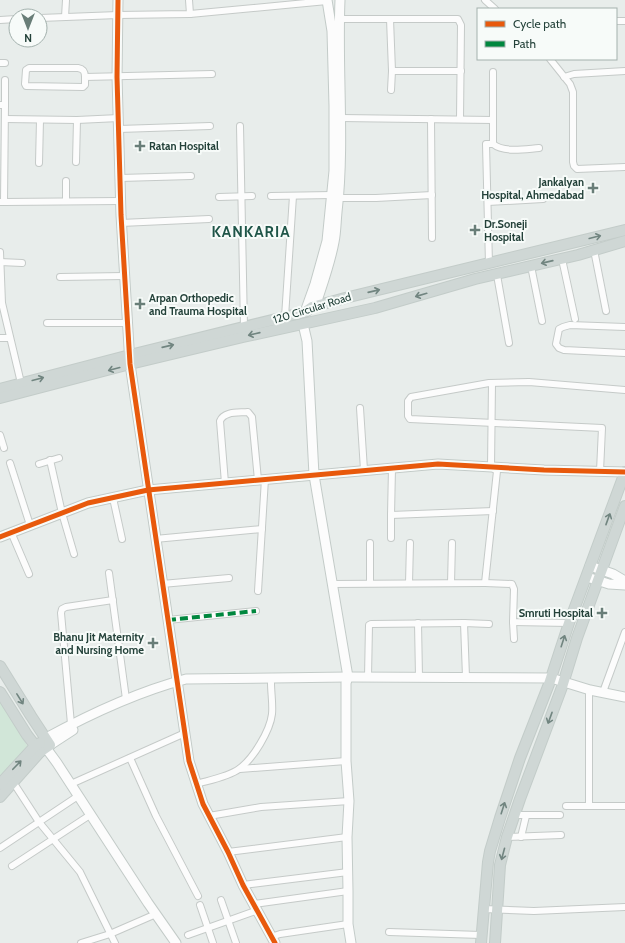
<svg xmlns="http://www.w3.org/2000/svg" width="625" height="943" viewBox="0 0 625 943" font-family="Cabin,sans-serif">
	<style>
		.green { fill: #d1e6d8 }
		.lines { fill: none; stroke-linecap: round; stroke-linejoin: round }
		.street-casing { stroke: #c5cac8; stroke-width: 8 }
		.secondary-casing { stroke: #c3cbc8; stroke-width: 11 }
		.primary-casing { stroke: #c3ccc9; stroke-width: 12 }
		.street { stroke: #fcfcfc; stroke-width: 6 }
		.secondary { stroke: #fcfcfc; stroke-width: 9 }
		.primary { stroke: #cfd7d5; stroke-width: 10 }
		.quiet { stroke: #00873e; stroke-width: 4; stroke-dasharray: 8 4; stroke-linecap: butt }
		.cycleway-casing { stroke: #f7fbf9; stroke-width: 8 }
		.cycleway { stroke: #e8590c; stroke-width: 5 }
		.oneway { stroke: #718580 }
		.poi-dot { fill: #697e78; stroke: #f7fbf9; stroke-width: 1.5 }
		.labels { text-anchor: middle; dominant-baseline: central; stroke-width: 4; stroke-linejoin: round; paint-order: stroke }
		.poi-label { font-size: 11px; font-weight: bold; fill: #24423a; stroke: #f7fbf9; text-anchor: start }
		.street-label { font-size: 11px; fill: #24423a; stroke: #f7fbf9 }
		.district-label { font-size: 15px; font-weight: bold; letter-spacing: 1px; fill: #1f5548; stroke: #f7fbf9 }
	</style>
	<rect width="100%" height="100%" fill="#e8edeb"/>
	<path class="green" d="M0 700 28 747 0 778Z"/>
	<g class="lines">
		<defs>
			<g id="street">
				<path d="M189 0 190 14"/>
				<path d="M485 0 495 9"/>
				<path d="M65 17 66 0"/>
				<path d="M40 18 118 15 190 14 327 1"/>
				<path d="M339 19H458L461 25 460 119"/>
				<path d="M390 19 392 71 391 90"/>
				<path d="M0 20 16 19"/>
				<path d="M616 21H625"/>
				<path d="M550 59 570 84 573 92V162L574 166 577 169 625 167"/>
				<path d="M0 63H5"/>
				<path d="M392 71H461"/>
				<path d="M85 77V85L83 87 26 86 25 84 26 70 29 68H78C84 69 85 72 85 77L212 74"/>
				<path d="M564 77 574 74 625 71"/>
				<path d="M0 105H5L4 202H0"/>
				<path d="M5 105V80"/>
				<path d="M341 118 493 120"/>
				<path d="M5 119 77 120 119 118"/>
				<path d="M431 119 432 238"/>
				<path d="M240 126 244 327"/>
				<path d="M119 129 210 126"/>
				<path d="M493 144C504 153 525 149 539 148"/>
				<path d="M76 162 77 120"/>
				<path d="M39 163 40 120"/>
				<path d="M120 178 191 176"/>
				<path d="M271 196 332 195"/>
				<path d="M219 197 252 196"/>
				<path d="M339 198H376L432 195"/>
				<path d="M66 201V181"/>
				<path d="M4 202 120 201"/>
				<path d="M488 202 543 199"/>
				<path d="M121 223 209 219"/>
				<path d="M594 250 606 311"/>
				<path d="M0 252 2 303 21 383"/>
				<path d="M562 259 575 319"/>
				<path d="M0 262 22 263"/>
				<path d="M489 264 486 144H493V72"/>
				<path d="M531 266 542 321"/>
				<path d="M497 275 509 343"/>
				<path d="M60 277 124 276"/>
				<path d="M285 317 293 196"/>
				<path d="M47 323H127"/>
				<path d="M625 327 570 325 563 327 559 329 556 344 559 348 564 350 625 353"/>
				<path d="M0 338H10"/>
				<path d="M360 408 364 470"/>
				<path d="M0 435 4 448"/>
				<path d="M50 460 62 513 74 554"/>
				<path d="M10 463 30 525"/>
				<path d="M39 464 59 458"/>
				<path d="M392 468 391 515 493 511"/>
				<path d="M600 471 602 428 410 419 408 416V401L411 397 489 383 529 382 625 390"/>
				<path d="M225 483 220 421C224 411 238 413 248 412L252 417 258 480"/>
				<path d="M113 498 122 539"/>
				<path d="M11 532 29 574"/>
				<path d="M391 538V515"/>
				<path d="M155 539 262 529"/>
				<path d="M109 573 126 699"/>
				<path d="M370 583V543"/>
				<path d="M409 583 410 543"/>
				<path d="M451 583 452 543"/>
				<path d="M485 583 512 584 514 589 513 622 569 623"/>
				<path d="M162 584 229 578"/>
				<path d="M332 584 485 583 497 471 491 467 492 383"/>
				<path d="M258 591 265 479"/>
				<path d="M168 620 256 611"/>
				<path d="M513 622 514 639"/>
				<path d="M418 623 419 677"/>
				<path d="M368 677 369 625 371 624 464 623"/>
				<path d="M466 677 464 623 489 624"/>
				<path d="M603 692 625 632"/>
				<path d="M589 694V806"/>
				<path d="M71 724 61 613 62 609 66 607 113 600"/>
				<path d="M130 758 156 816 198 896"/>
				<path d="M240 769 346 761"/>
				<path d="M13 782 39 822 80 872 115 943"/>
				<path d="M71 784 185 733"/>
				<path d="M196 784C210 780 228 777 239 769 253 759 270 731 272 714 273 704 271 693 271 683"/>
				<path d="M566 806H625"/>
				<path d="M515 815H560"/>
				<path d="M209 816 261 807 349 801"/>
				<path d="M507 837 561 835"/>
				<path d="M521 837 526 816"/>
				<path d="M0 848 78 796"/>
				<path d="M228 852 347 837"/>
				<path d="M12 866 90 815"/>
				<path d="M243 885 348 872"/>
				<path d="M221 900 236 943"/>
				<path d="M254 904 348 891"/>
				<path d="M200 905 213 943"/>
				<path d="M483 909 534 911 625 907"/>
				<path d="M389 932 481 935"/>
				<path d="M188 935 258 910"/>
				<path d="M271 937 280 934 348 924"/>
				<path d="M81 943 110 934 156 914"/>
			</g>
			<g id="secondary">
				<path d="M118 0 117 77 121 215 130 364 189 761 203 804 228 852 243 885 275 943"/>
				<path d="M315 307C322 285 330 264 334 242 336 233 336 222 337 212 345 142 337 71 340 0"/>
				<path d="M305 312 315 284 327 241 334 171V106L332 31 327 0"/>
				<path d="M303 324 307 341 314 475 348 677 346 683V761L349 801 347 837 348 891V924L351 943"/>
				<path d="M0 537 88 503 148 490 438 464 544 470 625 472"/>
				<path d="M590 566 613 574 625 581"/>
				<path d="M587 577 609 584 625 585"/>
				<path d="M46 738C90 714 137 692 186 679L348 677 551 678 590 690 625 697"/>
				<path d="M50 745 73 730"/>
				<path d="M46 748 57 763 148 903 176 943"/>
			</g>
			<g id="primary">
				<path d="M0 389 130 355 305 312 312 307 345 298 625 230"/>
				<path d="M0 398 130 364 243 337 375 308 475 279 578 255 625 241"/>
				<path d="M0 666 31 716 50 745 40 752 0 797"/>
				<path d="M0 692 27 735 40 752"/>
				<path d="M0 784 35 746 40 743"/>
				<path d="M481 943 488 862 490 851 500 818 520 758 549 684 569 623 625 472"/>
				<path d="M495 943 500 865 507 837 520 799 562 687 577 638 625 506"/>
			</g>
		</defs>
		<use href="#street" class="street-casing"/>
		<use href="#secondary" class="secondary-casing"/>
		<use href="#primary" class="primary-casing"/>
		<use href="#street" class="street"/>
		<use href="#secondary" class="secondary"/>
		<use href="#primary" class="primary"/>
		<path class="quiet" d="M168 620 256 611"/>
		<defs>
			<g id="cycleway">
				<path d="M118 0 117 77 121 215 130 364 189 761 203 804 228 852 243 885 275 943"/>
				<path d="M0 537 88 503 148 490 438 464 544 470 625 472"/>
			</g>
		</defs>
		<use href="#cycleway" class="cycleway-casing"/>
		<use href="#cycleway" class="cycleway"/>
	</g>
	<defs><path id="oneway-shaft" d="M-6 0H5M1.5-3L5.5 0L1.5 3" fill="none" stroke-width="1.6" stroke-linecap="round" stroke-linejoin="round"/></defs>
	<g class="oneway">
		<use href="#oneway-shaft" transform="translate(595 237) rotate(-14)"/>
		<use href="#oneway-shaft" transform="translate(547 262) rotate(167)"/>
		<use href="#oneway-shaft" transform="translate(374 291) rotate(-13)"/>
		<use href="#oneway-shaft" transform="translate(421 295) rotate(164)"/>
		<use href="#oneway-shaft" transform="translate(254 334) rotate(167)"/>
		<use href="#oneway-shaft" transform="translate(168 346) rotate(-13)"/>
		<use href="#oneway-shaft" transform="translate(114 369) rotate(165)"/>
		<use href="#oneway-shaft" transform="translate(38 379) rotate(-15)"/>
		<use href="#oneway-shaft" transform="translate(608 519) rotate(-70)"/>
		<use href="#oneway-shaft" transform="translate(563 641) rotate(-72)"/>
		<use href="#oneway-shaft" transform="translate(20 699) rotate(58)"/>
		<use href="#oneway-shaft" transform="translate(550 718) rotate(110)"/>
		<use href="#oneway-shaft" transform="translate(17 765) rotate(-46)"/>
		<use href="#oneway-shaft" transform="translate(503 808) rotate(-72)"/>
		<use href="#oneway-shaft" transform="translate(503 854) rotate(105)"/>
	</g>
	<g class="poi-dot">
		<path d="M138 140h4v4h4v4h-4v4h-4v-4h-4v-4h4z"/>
		<path d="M591 182h4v4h4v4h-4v4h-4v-4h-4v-4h4z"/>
		<path d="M473 224h4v4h4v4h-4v4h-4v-4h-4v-4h4z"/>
		<path d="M138 298h4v4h4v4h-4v4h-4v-4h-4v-4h4z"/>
		<path d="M600 607h4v4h4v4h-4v4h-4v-4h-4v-4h4z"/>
		<path d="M151 637h4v4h4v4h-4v4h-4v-4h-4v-4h4z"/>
	</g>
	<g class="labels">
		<g class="poi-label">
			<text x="149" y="146">Ratan Hospital</text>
			<text x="584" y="182" text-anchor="end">Jankalyan<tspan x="584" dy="13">Hospital, Ahmedabad</tspan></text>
			<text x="484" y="224">Dr.Soneji<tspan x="484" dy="13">Hospital</tspan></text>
			<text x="149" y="298">Arpan Orthopedic<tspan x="149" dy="13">and Trauma Hospital</tspan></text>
			<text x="593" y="613" text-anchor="end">Smruti Hospital</text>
			<text x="144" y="637" text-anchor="end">Bhanu Jit Maternity<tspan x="144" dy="13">and Nursing Home</tspan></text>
		</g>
		<g class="street-label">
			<text transform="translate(312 308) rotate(-17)">120 Circular Road</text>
		</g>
		<g class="district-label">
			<text x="251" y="232">KANKARIA</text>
		</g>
	</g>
	<rect x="477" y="8" width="140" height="52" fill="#f7fbf9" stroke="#a3b1ad"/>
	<rect x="485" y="21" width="20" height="6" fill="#e8590c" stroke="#a3b1ad"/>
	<text x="513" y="28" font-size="12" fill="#24423a">Cycle path</text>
	<rect x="485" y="41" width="20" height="6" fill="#00873e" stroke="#a3b1ad"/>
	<text x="513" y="48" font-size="12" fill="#24423a">Path</text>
	<g transform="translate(28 28) rotate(180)"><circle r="19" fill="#f7fbf9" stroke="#a3b1ad"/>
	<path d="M0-3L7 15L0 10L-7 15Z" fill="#697e78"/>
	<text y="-6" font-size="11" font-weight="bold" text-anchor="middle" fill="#24423a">N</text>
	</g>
</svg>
